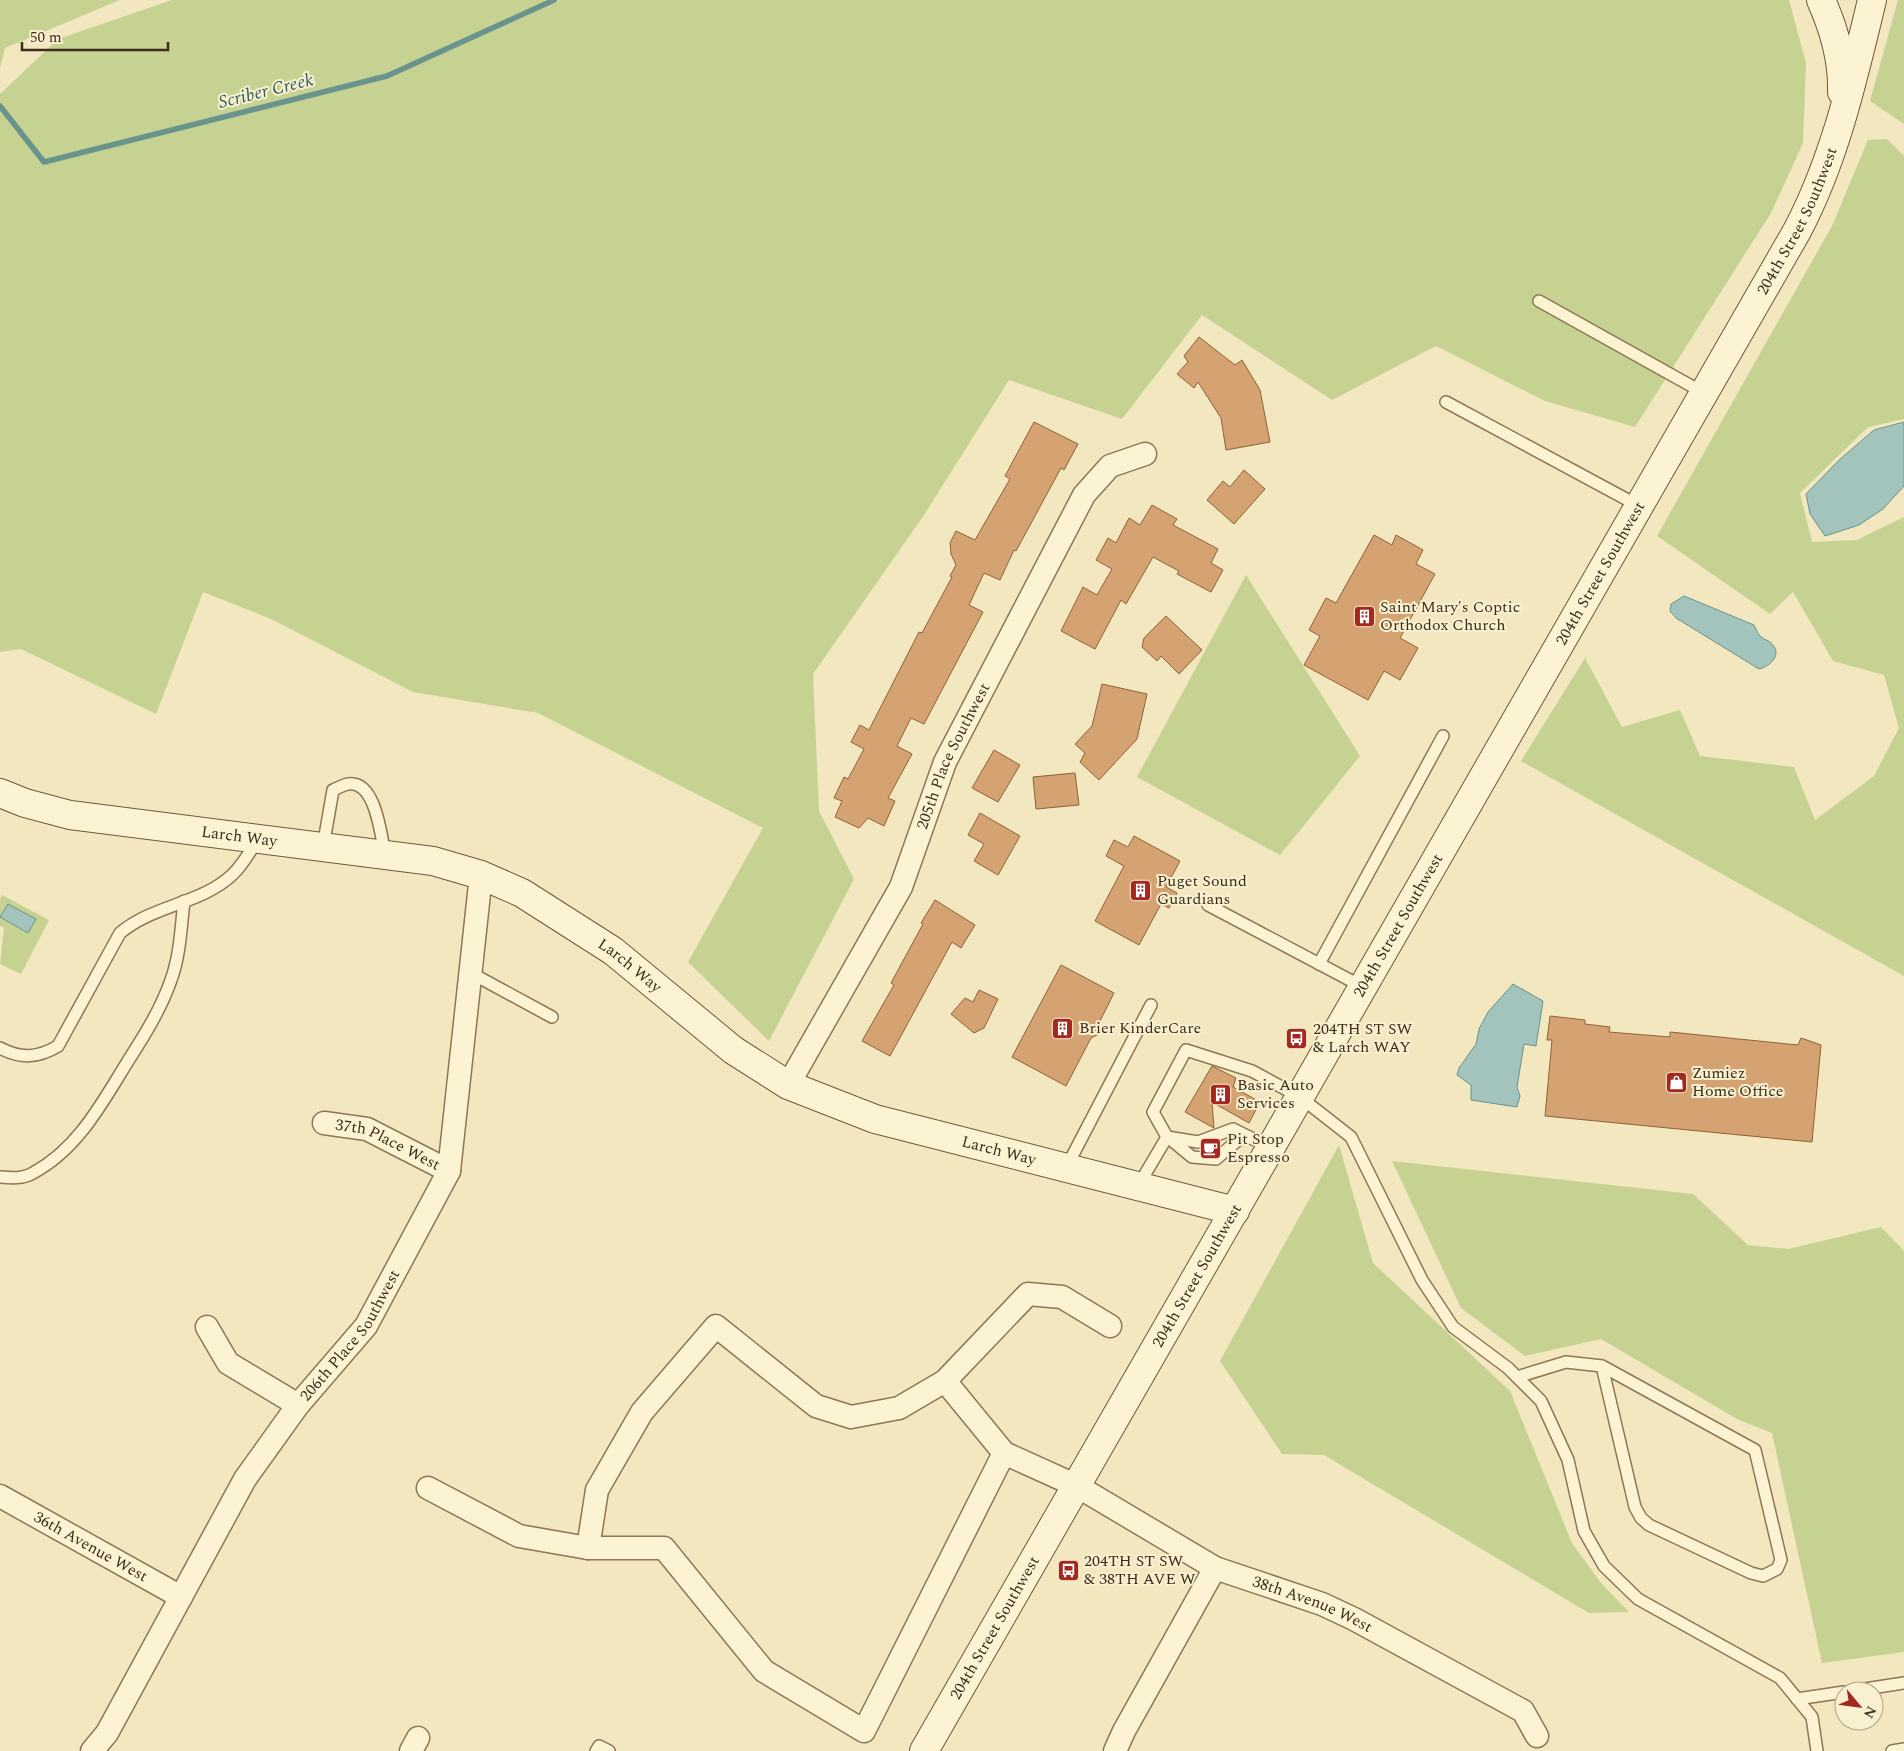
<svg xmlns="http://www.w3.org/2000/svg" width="1904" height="1751" viewBox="0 0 1904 1751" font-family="Spectral,serif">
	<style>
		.green { fill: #c5d292 }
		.water { fill: #a3c4bd; stroke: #69938c }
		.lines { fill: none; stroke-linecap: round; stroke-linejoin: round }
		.stream { stroke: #69938c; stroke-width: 5.5 }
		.building { fill: #d5a271; stroke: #8f6239 }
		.lane-casing { stroke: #8d7755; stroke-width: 14 }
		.street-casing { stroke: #8d7755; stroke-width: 25 }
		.secondary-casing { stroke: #6f5839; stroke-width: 30 }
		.lane { stroke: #fcf3d3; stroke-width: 11 }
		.street { stroke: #fcf3d3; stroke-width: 22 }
		.secondary { stroke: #fcf3d3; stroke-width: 28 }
		.labels { text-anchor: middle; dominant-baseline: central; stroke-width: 4; stroke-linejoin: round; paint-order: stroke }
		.street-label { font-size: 16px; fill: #3b2d1b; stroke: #f9f0d0 }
		.poi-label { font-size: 16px; fill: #3b2d1b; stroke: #f9f0d0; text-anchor: start }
		.water-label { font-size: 18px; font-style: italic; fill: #295c5d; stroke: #f9f0d0 }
	</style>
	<rect width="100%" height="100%" fill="#f2e7bf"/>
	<g class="green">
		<path d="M0 0H120L5 48 0 68Z"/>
		<path d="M172 0H1789L1806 63 1803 143 1771 213 1635 427 1545 401 1436 346 1332 400 1202 315 1122 419 1009 380 924 515 813 674 819 811 854 879 769 1041 688 962 763 828 538 713 413 692 271 619 203 592 156 714 21 649 0 652V94L58 39Z"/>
		<path d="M1898 0H1904V124L1870 101Z"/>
		<path d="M1887 139 1904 156V419L1868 427 1800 493 1812 542 1857 540 1904 517V976L1521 761 1585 658 1622 727 1680 710 1700 756 1794 767 1815 820 1874 776 1899 728 1884 675 1833 661 1793 592 1770 614 1657 536 1832 226 1868 140Z"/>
		<path d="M1246 575 1360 756 1280 855 1137 777Z"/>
		<path d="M2 895 49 920 21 974 0 964 4 928 0 926V900Z"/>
		<path d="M1339 1145 1373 1263 1510 1391 1572 1543 1601 1583 1629 1612 1589 1613 1324 1455 1282 1454 1220 1361Z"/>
		<path d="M1392 1161 1693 1194 1748 1245 1788 1249 1881 1227 1904 1251V1652L1822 1663 1772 1433 1737 1419 1601 1339 1525 1356 1461 1308Z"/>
	</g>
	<g class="water">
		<path d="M1904 422V486L1883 509 1859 525 1825 536 1810 514 1806 494 1839 460 1874 430Z"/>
		<path d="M1684 596 1754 625C1756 628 1757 633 1760 636 1763 639 1768 640 1771 643 1783 654 1771 666 1759 669L1676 618 1670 611 1671 604Z"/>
		<path d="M8 904 36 919 28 933 0 917Z"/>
		<path d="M1513 984 1543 1001 1536 1046 1524 1044 1517 1087 1520 1096 1517 1107 1471 1100V1085L1457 1075 1459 1068 1476 1044 1479 1029 1488 1012Z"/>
	</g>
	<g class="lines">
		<path class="stream" d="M0 106 44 162 387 76 554 0"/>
	</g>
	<g class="building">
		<path d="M1199 337 1235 365 1242 360 1260 390 1270 442 1226 450 1221 418 1198 382 1194 388 1177 374 1188 362 1184 356Z"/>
		<path d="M1034 422 1078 444 1064 470 1061 468 1016 551 1014 550 1000 580 984 573 969 605 983 612 924 724 911 718 897 746 912 754 888 798 895 801 884 826 868 818 859 828 835 817 842 801 834 798 844 777 848 779 864 749 851 742 860 725 869 730 919 632 922 633 952 577 950 576 956 565 951 554 950 543 956 531 975 540 1010 479 1005 476Z"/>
		<path d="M1244 470 1265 489 1234 524 1207 500 1223 481 1230 487Z"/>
		<path d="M1152 505 1177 519 1173 525 1218 549 1211 563 1223 570 1211 592 1177 574 1179 571 1153 557 1126 604 1121 600 1095 649 1061 631 1083 587 1097 595 1112 569 1096 560 1108 538 1116 543 1129 518 1140 525Z"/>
		<path d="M1374 535 1392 545 1396 535 1423 550 1416 564 1435 574 1400 638 1418 648 1400 680 1384 671 1368 700 1304 665 1320 636 1309 630 1326 598 1336 603Z"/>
		<path d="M1166 616 1202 650 1179 674 1161 656 1157 661 1142 647 1144 638Z"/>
		<path d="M1102 684 1147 694 1137 739 1099 780 1080 762 1085 753 1075 744 1092 726Z"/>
		<path d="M994 750 1020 765 998 802 972 788Z"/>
		<path d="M1075 773 1079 805 1036 809 1033 777Z"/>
		<path d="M980 813 1020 836 998 875 974 861 984 844 968 835Z"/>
		<path d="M1134 836 1180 861 1166 887 1177 893 1169 908 1161 904 1139 945 1095 921 1124 866 1106 856 1114 840 1128 847Z"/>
		<path d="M935 900 975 925 961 948 952 942 890 1056 862 1041 894 985 891 983 923 924 921 923Z"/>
		<path d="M1061 965 1114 993 1099 1023V1034L1091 1038 1066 1086 1012 1057Z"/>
		<path d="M979 990 998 999 984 1028 974 1033 951 1014 965 998 973 1002Z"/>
		<path d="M1550 1016 1585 1020V1024L1610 1027 1609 1032 1670 1037V1032L1798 1045 1801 1038 1821 1045 1812 1142 1545 1116 1552 1040H1547Z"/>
		<path d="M1212 1066 1236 1078 1233 1087 1260 1102 1249 1123 1212 1102 1214 1128 1185 1112Z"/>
	</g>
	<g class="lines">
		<defs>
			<g id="lane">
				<path d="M1539 301 1704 393"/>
				<path d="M1446 402 1639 506"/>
				<path d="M323 847 333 790C338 788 343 785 348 784 376 780 381 836 385 855"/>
				<path d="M1208 905 1363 987"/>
				<path d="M1319 964 1443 736"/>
				<path d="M471 973 552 1017"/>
				<path d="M0 1048C21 1059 38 1058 58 1046L120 933C153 905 201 904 232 875 243 865 250 852 257 840"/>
				<path d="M1167 1137 1198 1142 1233 1129 1271 1148"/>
				<path d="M1169 1138 1192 1157 1216 1159 1244 1135"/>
				<path d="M1066 1168 1151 1005"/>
				<path d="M0 1177C11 1178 23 1179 33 1173 78 1149 102 1103 128 1061 144 1036 161 1009 171 980 180 956 181 927 184 901"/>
				<path d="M1138 1186 1167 1137 1153 1112 1186 1050 1252 1071 1300 1097 1351 1137 1422 1280 1453 1327 1508 1368 1541 1401 1568 1460 1584 1531 1604 1566 1638 1599 1780 1678 1812 1717 1817 1751"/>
				<path d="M1517 1377 1566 1362 1602 1366 1755 1450 1781 1560 1777 1569 1763 1576 1751 1573 1649 1525 1641 1518 1635 1507 1602 1366"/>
				<path d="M1852 1691 1904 1683"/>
				<path d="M1797 1699 1844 1692"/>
				<path d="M596 1751 599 1746 609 1751"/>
				<path d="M1892 1751 1904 1749"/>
			</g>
			<g id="street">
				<path id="s1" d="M788 1085 901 887 945 762 1084 495 1110 466 1145 454"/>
				<path id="s2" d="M324 1123 367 1129 449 1171"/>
				<path d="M207 1327 228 1363 298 1405"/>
				<path d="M945 1381 1004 1453"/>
				<path id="s3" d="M428 1488 519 1536 588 1548H664L764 1671 864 1731 1004 1453 1077 1486 1215 1568 1322 1604 1354 1619 1523 1711 1537 1736"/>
				<path id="s4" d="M0 1496 181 1597"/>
				<path d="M588 1548 597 1490 642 1412 716 1326 816 1406 851 1417 899 1408 945 1381 1028 1294 1062 1297 1110 1326"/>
				<path id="s5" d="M92 1751 107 1733 245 1479 298 1405 366 1326 449 1171 481 875"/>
				<path d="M411 1751 418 1738"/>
				<path d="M1115 1751 1124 1731 1215 1568"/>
			</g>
			<g id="secondary">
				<path d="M1821 0C1834 29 1843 60 1842 92"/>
				<path id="s6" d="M0 793 25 803 70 815 433 861 481 875 522 893 613 951 733 1050 788 1085 875 1119 1235 1211"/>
				<path id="s7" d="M924 1751 1797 231C1835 159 1853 79 1872 0"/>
			</g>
		</defs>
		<use href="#lane" class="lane-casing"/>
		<use href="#street" class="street-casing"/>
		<use href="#secondary" class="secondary-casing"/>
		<use href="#lane" class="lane"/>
		<use href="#street" class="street"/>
		<use href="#secondary" class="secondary"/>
	</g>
	<defs>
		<symbol id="building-square" viewBox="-11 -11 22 22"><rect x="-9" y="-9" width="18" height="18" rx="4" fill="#a3281f" stroke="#f9f0d0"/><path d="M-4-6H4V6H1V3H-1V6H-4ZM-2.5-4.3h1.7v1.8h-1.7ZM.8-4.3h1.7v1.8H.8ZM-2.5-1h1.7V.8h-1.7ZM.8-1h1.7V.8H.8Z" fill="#fff"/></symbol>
		<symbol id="bus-square" viewBox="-11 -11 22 22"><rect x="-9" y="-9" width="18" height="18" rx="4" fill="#a3281f" stroke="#f9f0d0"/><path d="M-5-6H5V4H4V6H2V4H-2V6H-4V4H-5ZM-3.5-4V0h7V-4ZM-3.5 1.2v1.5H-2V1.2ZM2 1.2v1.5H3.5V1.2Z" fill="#fff"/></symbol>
		<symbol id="shop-square" viewBox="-11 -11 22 22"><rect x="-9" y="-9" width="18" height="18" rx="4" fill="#a3281f" stroke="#f9f0d0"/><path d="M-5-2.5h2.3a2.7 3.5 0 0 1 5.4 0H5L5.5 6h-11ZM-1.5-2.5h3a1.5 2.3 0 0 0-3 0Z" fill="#fff"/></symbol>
		<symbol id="cafe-square" viewBox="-11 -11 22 22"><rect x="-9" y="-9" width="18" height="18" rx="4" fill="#a3281f" stroke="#f9f0d0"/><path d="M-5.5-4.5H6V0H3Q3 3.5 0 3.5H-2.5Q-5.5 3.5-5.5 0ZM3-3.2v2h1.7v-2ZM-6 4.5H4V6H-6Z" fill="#fff"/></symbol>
	</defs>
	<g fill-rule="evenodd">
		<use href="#building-square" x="1352" y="604" width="25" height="25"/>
		<use href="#building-square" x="1128" y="878" width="25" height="25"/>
		<use href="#building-square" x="1050" y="1016" width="25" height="25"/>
		<use href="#bus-square" x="1284" y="1026" width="25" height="25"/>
		<use href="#shop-square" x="1664" y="1070" width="25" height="25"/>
		<use href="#building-square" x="1208" y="1082" width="25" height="25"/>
		<use href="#cafe-square" x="1198" y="1136" width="25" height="25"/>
		<use href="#bus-square" x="1056" y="1558" width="25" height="25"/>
	</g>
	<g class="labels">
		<g class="street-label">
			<text stroke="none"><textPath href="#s7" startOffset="1762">204th Street Southwest</textPath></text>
			<text stroke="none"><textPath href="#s7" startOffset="1358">204th Street Southwest</textPath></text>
			<text stroke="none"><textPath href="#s1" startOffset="369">205th Place Southwest</textPath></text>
			<text stroke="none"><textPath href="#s6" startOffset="244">Larch Way</textPath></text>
			<text stroke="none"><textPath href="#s7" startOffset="952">204th Street Southwest</textPath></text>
			<text stroke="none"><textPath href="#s6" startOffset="664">Larch Way</textPath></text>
			<text stroke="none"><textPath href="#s2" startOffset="68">37th Place West</textPath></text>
			<text stroke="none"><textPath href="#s6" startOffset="1084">Larch Way</textPath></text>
			<text stroke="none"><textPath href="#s7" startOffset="548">204th Street Southwest</textPath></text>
			<text stroke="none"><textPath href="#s5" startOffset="491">206th Place Southwest</textPath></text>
			<text stroke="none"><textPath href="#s4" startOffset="104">36th Avenue West</textPath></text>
			<text stroke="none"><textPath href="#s3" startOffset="1180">38th Avenue West</textPath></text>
			<text stroke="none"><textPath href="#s7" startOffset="142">204th Street Southwest</textPath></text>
		</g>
		<g class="poi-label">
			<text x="1380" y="607">Saint Mary's Coptic<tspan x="1380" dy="18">Orthodox Church</tspan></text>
			<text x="1157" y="881">Puget Sound<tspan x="1157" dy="18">Guardians</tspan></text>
			<text x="1079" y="1028">Brier KinderCare</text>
			<text x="1313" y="1029">204TH ST SW<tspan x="1313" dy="18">&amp; Larch WAY</tspan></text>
			<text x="1692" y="1073">Zumiez<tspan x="1692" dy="18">Home Office</tspan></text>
			<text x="1237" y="1085">Basic Auto<tspan x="1237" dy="18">Services</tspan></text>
			<text x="1227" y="1139">Pit Stop<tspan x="1227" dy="18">Espresso</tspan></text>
			<text x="1084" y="1561">204TH ST SW<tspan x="1084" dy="18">&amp; 38TH AVE W</tspan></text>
		</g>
		<g class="water-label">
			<text transform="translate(266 91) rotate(-14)">Scriber Creek</text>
		</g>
	</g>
	<g transform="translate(1859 1706) rotate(119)"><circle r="24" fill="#f9f0d0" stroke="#ada288"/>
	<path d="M0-4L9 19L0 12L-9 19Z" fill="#a3281f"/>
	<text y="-8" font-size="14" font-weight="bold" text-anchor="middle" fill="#3b2d1b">N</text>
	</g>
	<path d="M22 42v8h146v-8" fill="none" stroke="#3b2d1b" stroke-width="2.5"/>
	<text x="30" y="42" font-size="15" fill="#3b2d1b" stroke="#f9f0d0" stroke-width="4" paint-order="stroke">50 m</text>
</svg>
